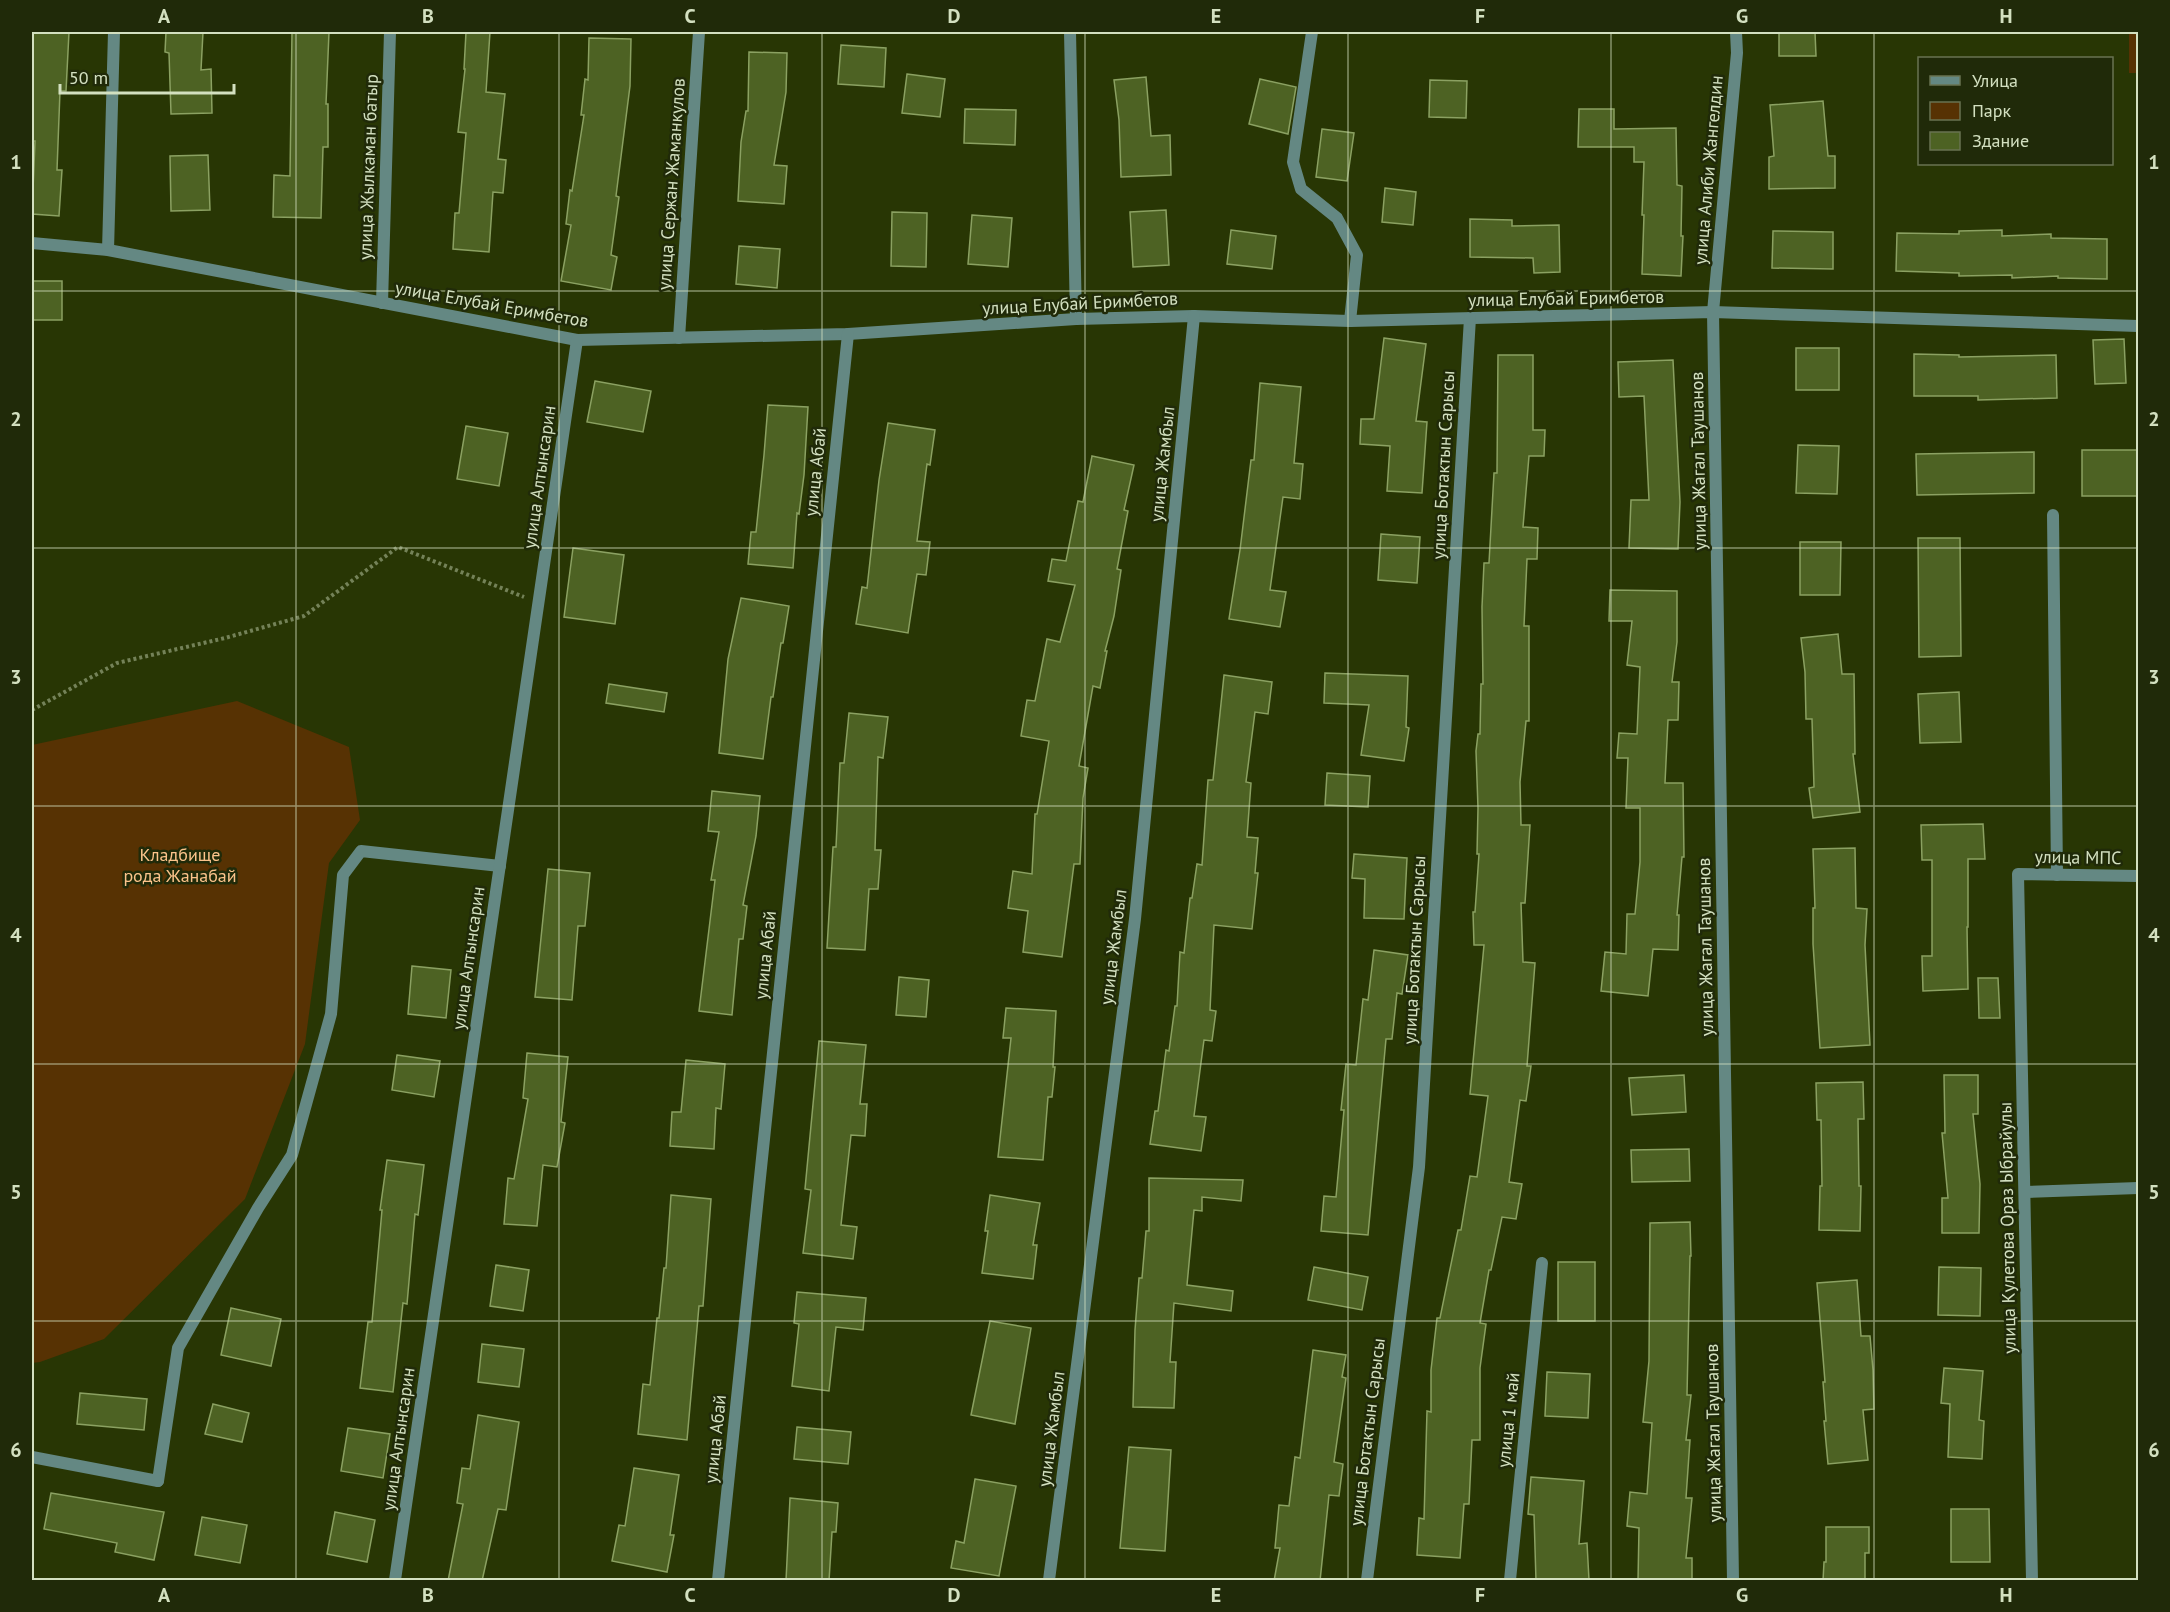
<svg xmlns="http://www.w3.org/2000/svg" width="2170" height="1612" viewBox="0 0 2170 1612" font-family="'PT Sans',sans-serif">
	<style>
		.green { fill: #573203 }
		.building { fill: #4d6223; stroke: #8ba162; stroke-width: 1.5 }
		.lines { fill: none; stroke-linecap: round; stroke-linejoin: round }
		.path { stroke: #748258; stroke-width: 4; stroke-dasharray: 3 3; stroke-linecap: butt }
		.lane { stroke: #648883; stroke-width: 12 }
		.street { stroke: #648883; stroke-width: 12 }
		.grid { fill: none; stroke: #d3e0c0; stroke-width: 1.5; stroke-opacity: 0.55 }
		.labels { text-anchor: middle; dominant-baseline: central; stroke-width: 5; stroke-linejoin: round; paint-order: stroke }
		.street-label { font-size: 18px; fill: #d3e0c0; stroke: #202a09 }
		.park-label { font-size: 18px; fill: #fcc38b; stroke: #202a09 }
		.neatline { fill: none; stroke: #d3e0c0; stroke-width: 2 }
		.grid-label { font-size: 20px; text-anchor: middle; font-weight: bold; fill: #d3e0c0 }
	</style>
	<rect width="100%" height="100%" fill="#283604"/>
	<g class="green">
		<rect x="2129" y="32" width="9" height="41"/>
		<path d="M237 701 349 747 360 820 329 863 305 1044 245 1199 104 1339 40 1362 32 1363V745Z"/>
	</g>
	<g class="building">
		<path d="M32 32H69L66 91H60L57 170H62L59 216 32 214 35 141H32Z"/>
		<path d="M166 32H203L201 70 211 69 212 113 171 114 169 53 165 52Z"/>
		<path d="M292 32H329L326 104H328V147H323L321 218 273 217 274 175 290 176Z"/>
		<path d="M466 32H490L486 92 505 94 498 159 506 160 503 193 493 192 489 252 453 249 455 213H459L466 133 458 132 465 69H464Z"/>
		<path d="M1779 32H1815L1816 56H1779Z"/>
		<path d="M589 38 631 39 630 86 616 196 619 197 611 255 617 257 611 290 561 281 571 225 566 224 570 190 572 191 584 115H581L585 79 588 80Z"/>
		<path d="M841 45 886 48 884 87 838 84Z"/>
		<path d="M749 52 787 53 786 92 774 165 787 166 784 204 738 201 741 142 746 111H748Z"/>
		<path d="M907 74 945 79 940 117 902 113Z"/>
		<path d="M1146 77 1151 136 1170 135 1171 175 1121 177 1119 120 1114 80Z"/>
		<path d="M1260 79 1296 87 1288 134 1249 124Z"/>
		<path d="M1430 80 1467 81 1466 118 1429 117Z"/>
		<path d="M1823 101 1828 156H1835V188L1769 189V157L1774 156 1770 105Z"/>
		<path d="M965 109 1016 110 1015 145 964 143Z"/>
		<path d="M1579 109H1614V129L1676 128 1677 185 1682 186 1681 236H1683L1681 276 1642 274 1644 215H1642L1644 162H1634V147H1578Z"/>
		<path d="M1322 129 1354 133 1347 181 1316 177Z"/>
		<path d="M208 155 210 210 171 211 170 156Z"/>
		<path d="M1385 188 1416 192 1413 225 1382 222Z"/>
		<path d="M1166 210 1169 265 1133 267 1130 212Z"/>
		<path d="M892 212 927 213 926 267 891 266Z"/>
		<path d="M972 215 1012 218 1008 267 968 264Z"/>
		<path d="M1470 219 1512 220V226L1559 225 1560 272 1534 273 1533 258 1470 257Z"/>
		<path d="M1231 230 1276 236 1272 269 1227 264Z"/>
		<path d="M2002 230V236L2051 234V238L2107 239V279L2058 278V276L2012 278V275L1959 276V273L1896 271 1897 233 1959 234V231Z"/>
		<path d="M1773 231 1833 232V269L1772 268Z"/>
		<path d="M739 246 780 249 777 288 736 284Z"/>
		<rect x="32" y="281" width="30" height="39"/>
		<path d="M1384 338 1426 344 1416 421 1427 422 1422 493 1387 491 1390 446 1360 444 1361 419H1374Z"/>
		<path d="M2124 339 2126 383 2095 384 2093 340Z"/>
		<rect x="1796" y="348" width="43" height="42"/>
		<path d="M1914 354 1959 355V357L2056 355 2057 398 1978 400V396H1914Z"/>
		<path d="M1498 355H1533V430H1545L1544 456H1529L1523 527 1538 528 1537 559H1527L1524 626H1529V721H1526L1520 782 1521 825H1530L1525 903H1521L1523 962 1535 963 1527 1066H1531L1526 1101 1520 1100 1509 1182 1522 1184 1516 1219 1502 1217 1491 1270H1489L1480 1323 1486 1324 1480 1368V1440H1472L1469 1504H1464L1460 1558 1417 1555 1419 1518 1424 1519 1427 1411 1431 1412V1370L1437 1318H1440L1458 1230H1461L1470 1176 1477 1177 1488 1096 1470 1094 1484 945H1474L1473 912H1475L1479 854H1477L1478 808 1476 751 1478 734H1480L1481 684H1483L1482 607 1484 563H1489L1494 473H1497Z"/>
		<path d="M1673 360 1680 502 1678 549 1629 548 1631 500H1649L1644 396 1619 397 1618 362Z"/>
		<path d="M595 381 651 391 643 432 587 422Z"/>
		<path d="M1260 383 1301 387 1294 463 1303 464 1300 499 1283 497 1270 590 1286 592 1280 627 1229 619 1240 550 1251 460H1254Z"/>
		<path d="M768 405 808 407 804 475 799 514 797 513 793 568 748 564 751 532H756L764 455Z"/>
		<path d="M888 423 935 430 930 465 927 464 917 541 930 542 926 575 917 574 908 633 856 624 862 587 867 588 879 480Z"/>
		<path d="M466 426 508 433 499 486 457 479Z"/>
		<path d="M1798 445 1839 446 1837 494 1796 493Z"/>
		<rect x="2082" y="450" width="57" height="46"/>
		<path d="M2034 452V493L1917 495 1916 454Z"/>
		<path d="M1092 456 1134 465 1124 510 1128 511 1117 569 1121 570 1114 616 1105 651H1107L1100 688 1093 686 1079 766 1088 768 1083 798 1080 864H1074L1062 957 1023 952 1028 911 1008 908 1013 871 1032 874 1035 814H1037L1049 741 1021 736 1027 700 1035 701 1047 639 1060 642 1075 585 1048 581 1052 559 1066 561 1078 501 1083 502Z"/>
		<path d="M1381 534 1420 537 1417 583 1378 580Z"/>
		<path d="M1918 538H1960L1961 656 1919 657Z"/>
		<path d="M1800 542H1841L1840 595H1800Z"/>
		<path d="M573 548 624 555 615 624 564 617Z"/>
		<path d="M1610 590 1677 591V642L1672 682H1679L1678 720H1668L1665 783H1683L1684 857H1682L1677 915H1679L1678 950 1653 949 1648 996 1601 991 1605 952 1626 954 1627 914H1635L1640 862V808H1626L1628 758H1617L1619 733 1637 734 1640 667 1627 665 1632 621H1609Z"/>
		<path d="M741 598 789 606 783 643H781L773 697H771L763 759 719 753 728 659Z"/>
		<path d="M1838 634 1842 674H1854L1855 754H1853L1860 812 1813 818 1809 788 1814 787 1812 719H1806L1805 672 1801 638Z"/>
		<path d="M1325 673 1408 676 1406 727 1409 728 1404 761 1361 755 1369 705 1324 703Z"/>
		<path d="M1224 675 1272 682 1268 714 1255 712 1246 782 1251 783 1247 837 1258 838 1255 873H1258L1252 929 1214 925 1210 1010 1216 1011 1212 1041 1204 1040 1194 1116 1206 1117 1201 1151 1150 1144 1155 1111H1158L1166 1050 1169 1051 1175 1006H1177L1180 952 1184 953 1190 898H1192L1197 864 1202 865 1208 780H1213Z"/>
		<path d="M609 684 667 693 664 712 606 703Z"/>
		<path d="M1959 692 1961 742 1920 743 1918 694Z"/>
		<path d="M849 713 888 717 883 758 878 757 875 850H881L878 889H869L865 950 827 948 833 847H836L840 763H844Z"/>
		<path d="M1327 773 1370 776 1368 807 1325 805Z"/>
		<path d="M712 791 760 796 756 836 743 905 747 906 743 939H739L732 1015 699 1011 715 880H711L719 832 708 831Z"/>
		<path d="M1983 824 1985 859H1968V927H1967L1968 989 1923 991 1922 956H1932V860H1922L1921 825Z"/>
		<path d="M1855 848 1856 908 1867 909 1865 945 1870 1045 1820 1048 1813 944V908H1815L1813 849Z"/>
		<path d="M1354 854 1407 858 1404 919 1364 918 1365 879 1352 878Z"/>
		<path d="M548 869 590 873 585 926H578L572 1000 535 997Z"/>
		<path d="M1374 950 1408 955 1402 994 1397 993 1392 1039H1386L1368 1235 1321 1231 1324 1196 1336 1197 1344 1110H1341L1346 1064 1356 1065 1363 999 1368 1000Z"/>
		<path d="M412 966 451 970 446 1018 408 1014Z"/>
		<path d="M899 977 929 980 926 1017 896 1015Z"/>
		<path d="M1978 978H1998L2000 1018H1979Z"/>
		<path d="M1006 1008 1056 1011 1053 1067H1055L1052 1097H1048L1043 1160 998 1157 1011 1038H1003Z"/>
		<path d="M819 1041 866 1045 860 1104H867L865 1136 851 1135 841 1225 857 1227 853 1259 803 1253 811 1190 805 1189Z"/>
		<path d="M527 1053 568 1057 561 1122 565 1123 557 1167 543 1165 537 1226 504 1224 508 1178 514 1179 528 1099 523 1098Z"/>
		<path d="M397 1055 440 1061 434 1097 392 1090Z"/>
		<path d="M686 1060 725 1064 721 1109 716 1108 714 1149 670 1146 672 1112H681Z"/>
		<path d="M1684 1075 1686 1112 1632 1115 1629 1078Z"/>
		<path d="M1944 1075H1978V1114H1973L1980 1184 1979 1233H1942V1198H1948L1942 1133H1945Z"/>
		<path d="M1863 1082 1864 1119H1858L1859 1186H1861L1860 1231 1819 1230 1820 1186H1822L1821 1120H1817L1816 1083Z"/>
		<path d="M1689 1149 1690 1181 1632 1182 1631 1150Z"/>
		<path d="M387 1160 424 1165 418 1215 415 1214 407 1304 403 1303 393 1392 360 1388 368 1322H372L382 1210H380Z"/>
		<path d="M1149 1178 1243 1180 1241 1201 1202 1197V1211L1194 1210 1187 1285 1233 1291 1231 1311 1174 1303 1170 1362H1176L1174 1408 1133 1407 1135 1330 1139 1278H1142L1146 1231H1149Z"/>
		<path d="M671 1195 711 1199 703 1306H699L687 1440 638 1434 643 1384 650 1385 657 1318H659L664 1268H666Z"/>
		<path d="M990 1195 1040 1203 1033 1245H1037L1033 1279 982 1273 988 1231H985Z"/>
		<path d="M1690 1222 1691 1256H1690L1687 1395H1691L1686 1440H1690L1686 1498H1692L1686 1558H1692V1581H1638L1639 1528 1627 1526 1630 1492 1647 1494 1652 1423 1643 1422 1649 1361 1650 1223Z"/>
		<rect x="1558" y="1262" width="37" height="59"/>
		<path d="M496 1265 529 1270 523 1311 490 1306Z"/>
		<path d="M1314 1267 1368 1277 1362 1310 1308 1300Z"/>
		<path d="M1939 1267 1981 1268 1980 1316 1938 1315Z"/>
		<path d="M1857 1280 1861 1336H1870L1873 1370 1874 1409 1863 1410 1868 1460 1828 1464 1824 1421H1826L1823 1382H1825L1817 1283Z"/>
		<path d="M797 1292 866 1298 863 1330 836 1327 829 1391 792 1386 799 1324 794 1323Z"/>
		<path d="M231 1308 281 1319 271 1366 221 1355Z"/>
		<path d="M990 1321 1031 1328 1015 1424 971 1415Z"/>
		<path d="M482 1344 524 1349 519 1387 478 1382Z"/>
		<path d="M1313 1350 1346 1355 1342 1377 1346 1378 1334 1462 1343 1464 1339 1496 1329 1495 1320 1581H1274L1280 1548H1275L1279 1505 1289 1506 1295 1457 1300 1458Z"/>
		<path d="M1944 1368 1983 1371 1979 1420 1984 1421 1982 1459 1948 1457 1950 1404 1941 1403Z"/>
		<path d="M1547 1372 1590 1374 1588 1418 1545 1416Z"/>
		<path d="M80 1393 147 1399 144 1430 77 1424Z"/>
		<path d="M213 1404 249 1413 242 1442 205 1434Z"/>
		<path d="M478 1415 519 1422 506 1510 498 1509 482 1581H448L463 1504 457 1503 462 1468 470 1469Z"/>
		<path d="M797 1427 851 1432 848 1464 794 1459Z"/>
		<path d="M348 1428 390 1434 383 1478 341 1471Z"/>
		<path d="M1129 1447 1171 1450 1165 1551 1120 1548Z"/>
		<path d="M634 1468 679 1475 670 1535H674L667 1572 612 1561 619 1525 625 1526Z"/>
		<path d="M1531 1477 1584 1481 1579 1544 1587 1543 1589 1580 1536 1581 1534 1515 1528 1514Z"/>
		<path d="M975 1479 1016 1486 999 1576 951 1568 956 1541 964 1543Z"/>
		<path d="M51 1493 164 1512 154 1560 115 1552 117 1543 44 1529Z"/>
		<path d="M790 1498 838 1503 836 1532H832L829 1581H786Z"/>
		<path d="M1951 1509H1989L1990 1562H1951Z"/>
		<path d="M335 1512 375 1520 367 1562 327 1554Z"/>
		<path d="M202 1517 247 1525 240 1563 195 1555Z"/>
		<path d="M1826 1527H1869V1553H1865V1581H1823L1824 1562H1826Z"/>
	</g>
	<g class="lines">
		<path class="path" d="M32 710 117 663 225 638 304 616 398 547 524 597"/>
		<g class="lane">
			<path d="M1312 32 1293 162 1301 189 1337 218 1357 255 1350 321"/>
			<path d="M2053 515 2057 875"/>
			<path d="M158 1481 178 1348 258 1208 292 1155 331 1014 343 875 361 851 500 866"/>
		</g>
		<g class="street">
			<path d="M1070 32 1076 319"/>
			<path d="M32 243 108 250 577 340 848 334 1076 319 1194 316 1350 321 1713 312 2138 326"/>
			<path d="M108 250 114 32"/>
			<path d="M382 303 390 32"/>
			<path d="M679 338 699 32"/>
			<path d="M2025 1192 2138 1188"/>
			<path d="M32 1457 158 1481"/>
			<path d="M395 1580 577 340"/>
			<path d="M718 1580 848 334"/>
			<path d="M1049 1580 1135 919 1194 316"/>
			<path d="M1367 1580 1419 1167 1470 318"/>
			<path d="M1510 1580 1542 1263"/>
			<path d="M1733 1580 1713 312 1737 53 1736 32"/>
			<path d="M2032 1580 2018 874 2138 876"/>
		</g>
	</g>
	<path class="grid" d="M296 32V1580M559 32V1580M822 32V1580M1085 32V1580M1348 32V1580M1611 32V1580M1874 32V1580M32 291H2138M32 548H2138M32 806H2138M32 1064H2138M32 1321H2138"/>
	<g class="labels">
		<g class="street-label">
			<text transform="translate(368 167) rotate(-88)">улица Жылкаман батыр</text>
			<text transform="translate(1708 170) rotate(-85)">улица Алиби Жангелдин</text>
			<text transform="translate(671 184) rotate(-86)">улица Сержан Жаманкулов</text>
			<text transform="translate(1566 298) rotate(-1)">улица Елубай Еримбетов</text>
			<text transform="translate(1080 303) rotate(-3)">улица Елубай Еримбетов</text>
			<text transform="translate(492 304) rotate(10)">улица Елубай Еримбетов</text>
			<text transform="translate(1698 461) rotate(-91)">улица Жагал Таушанов</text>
			<text transform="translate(1162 464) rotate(-84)">улица Жамбыл</text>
			<text transform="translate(1443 465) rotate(-87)">улица Ботактын Сарысы</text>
			<text transform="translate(815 472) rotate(-84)">улица Абай</text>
			<text transform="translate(539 477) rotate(-82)">улица Алтынсарин</text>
			<text transform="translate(2078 857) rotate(1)">улица МПС</text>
			<text transform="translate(1113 947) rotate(-83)">улица Жамбыл</text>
			<text transform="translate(1705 947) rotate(-91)">улица Жагал Таушанов</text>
			<text transform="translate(1414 950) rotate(-87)">улица Ботактын Сарысы</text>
			<text transform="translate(765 955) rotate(-84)">улица Абай</text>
			<text transform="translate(468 958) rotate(-82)">улица Алтынсарин</text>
			<text transform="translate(2007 1228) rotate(-91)">улица Кулетова Ораз Ыбрайулы</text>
			<text transform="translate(1508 1420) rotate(-84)">улица 1 май</text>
			<text transform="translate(1051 1429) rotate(-83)">улица Жамбыл</text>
			<text transform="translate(1367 1432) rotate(-83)">улица Ботактын Сарысы</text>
			<text transform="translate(1713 1433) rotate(-91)">улица Жагал Таушанов</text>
			<text transform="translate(398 1439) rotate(-82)">улица Алтынсарин</text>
			<text transform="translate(715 1439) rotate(-84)">улица Абай</text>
		</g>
		<g class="park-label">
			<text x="180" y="854">Кладбище<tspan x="180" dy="21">рода Жанабай</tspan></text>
		</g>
	</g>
	<rect width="2170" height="1612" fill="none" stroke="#202a09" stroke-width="66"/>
	<rect x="1918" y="57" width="195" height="108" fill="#202a09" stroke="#687352" stroke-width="1.5"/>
	<rect x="1930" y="76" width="30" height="9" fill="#648883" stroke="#687352" stroke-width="1.5"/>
	<text x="1972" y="87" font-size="18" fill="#d3e0c0">Улица</text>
	<rect x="1930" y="102" width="30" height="18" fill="#573203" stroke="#687352" stroke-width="1.5"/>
	<text x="1972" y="117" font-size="18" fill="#d3e0c0">Парк</text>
	<rect x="1930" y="132" width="30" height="18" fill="#4d6223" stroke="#687352" stroke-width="1.5"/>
	<text x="1972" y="147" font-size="18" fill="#d3e0c0">Здание</text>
	<path d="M60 84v9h174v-9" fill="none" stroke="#d3e0c0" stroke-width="3"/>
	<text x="69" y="84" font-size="18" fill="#d3e0c0" stroke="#202a09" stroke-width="4.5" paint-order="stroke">50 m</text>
	<rect x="33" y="33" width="2104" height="1546" class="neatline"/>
	<g class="grid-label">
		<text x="164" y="23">A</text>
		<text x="428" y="23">B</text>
		<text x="690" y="23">C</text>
		<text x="954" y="23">D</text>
		<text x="1216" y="23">E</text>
		<text x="1480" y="23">F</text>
		<text x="1742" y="23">G</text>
		<text x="2006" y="23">H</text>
		<text x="16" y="169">1</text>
		<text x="2154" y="169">1</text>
		<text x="16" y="426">2</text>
		<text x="2154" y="426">2</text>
		<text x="16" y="684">3</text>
		<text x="2154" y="684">3</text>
		<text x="16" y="942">4</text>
		<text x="2154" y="942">4</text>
		<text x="16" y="1199">5</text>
		<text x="2154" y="1199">5</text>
		<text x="16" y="1457">6</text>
		<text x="2154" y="1457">6</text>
		<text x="164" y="1602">A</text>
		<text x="428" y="1602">B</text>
		<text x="690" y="1602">C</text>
		<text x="954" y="1602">D</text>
		<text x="1216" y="1602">E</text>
		<text x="1480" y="1602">F</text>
		<text x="1742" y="1602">G</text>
		<text x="2006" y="1602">H</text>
	</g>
</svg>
